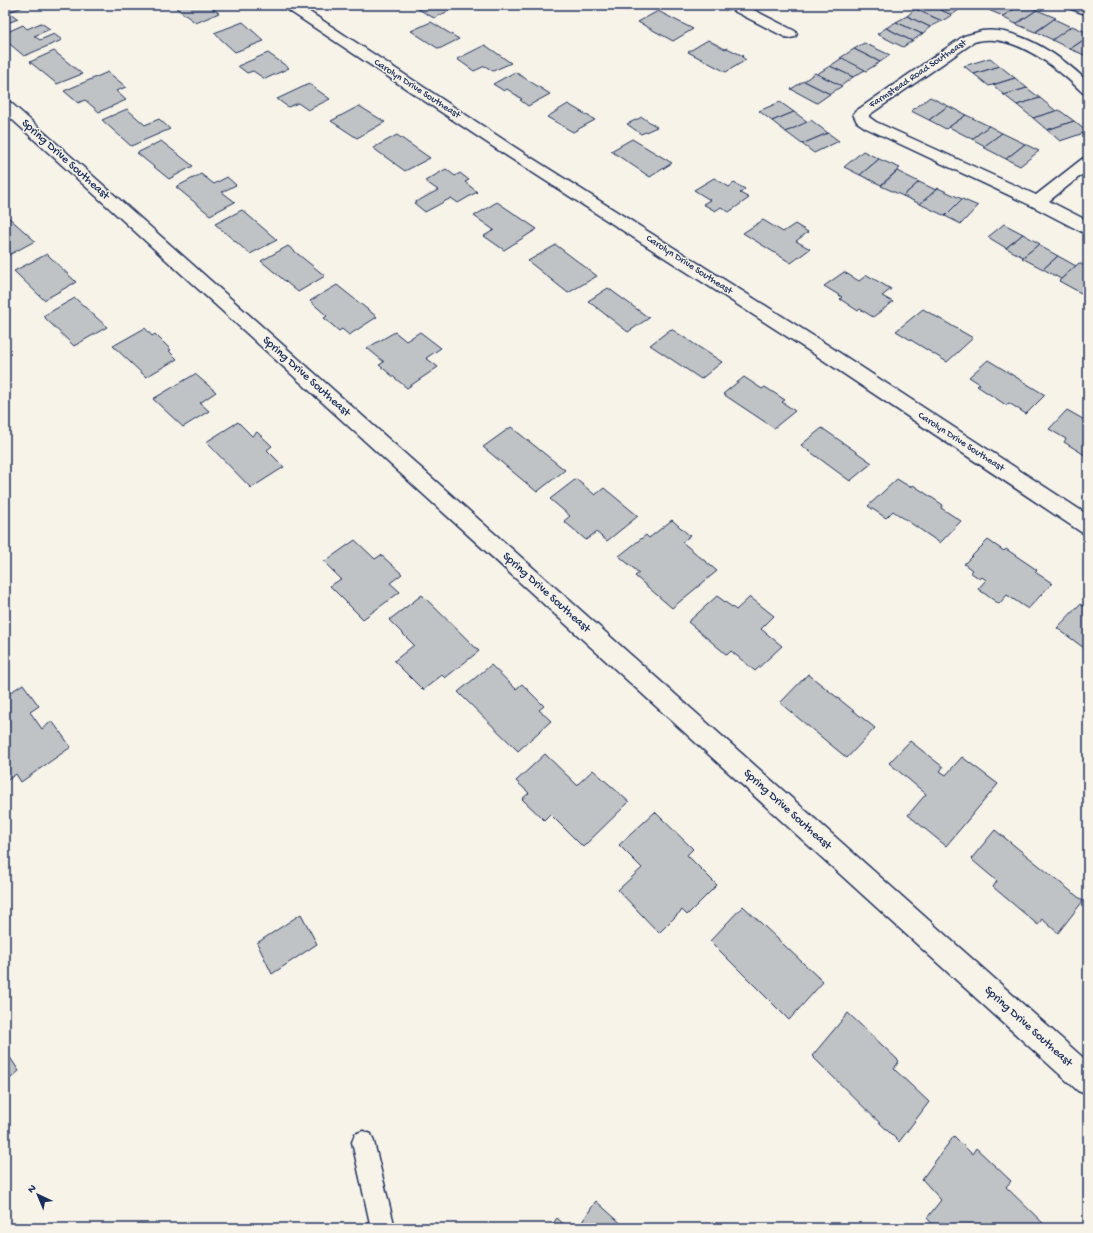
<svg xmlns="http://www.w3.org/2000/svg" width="1093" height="1233" viewBox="0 0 1093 1233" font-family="'Gochi Hand',sans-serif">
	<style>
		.building { fill: #c0c3c5; stroke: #1b2f5e }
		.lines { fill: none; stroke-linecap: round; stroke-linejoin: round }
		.lane-casing { stroke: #1b2f5e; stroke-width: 3 }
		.street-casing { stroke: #1b2f5e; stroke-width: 3 }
		.lane { fill: #f7f3e8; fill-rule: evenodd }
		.street { fill: #f7f3e8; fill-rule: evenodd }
		.labels { text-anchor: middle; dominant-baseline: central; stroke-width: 3; stroke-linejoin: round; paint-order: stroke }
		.far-street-label { font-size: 10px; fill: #1b2f5e; stroke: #f7f3e8 }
		.street-label { font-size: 12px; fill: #1b2f5e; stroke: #f7f3e8 }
	</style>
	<rect width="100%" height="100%" fill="#f7f3e8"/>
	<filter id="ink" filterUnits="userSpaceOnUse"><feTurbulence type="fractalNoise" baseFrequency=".025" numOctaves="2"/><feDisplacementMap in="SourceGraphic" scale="8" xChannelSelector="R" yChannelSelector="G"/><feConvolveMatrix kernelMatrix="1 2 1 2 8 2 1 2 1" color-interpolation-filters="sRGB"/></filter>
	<g filter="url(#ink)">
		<g class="building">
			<path d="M5 5H21L23 7 9 12 18 19 5 24Z"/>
			<path d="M183 5H208L219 13 196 23 176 8Z"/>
			<path d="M426 5H453L457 7 434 18 418 9Z"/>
			<path d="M614 5H638L627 11Z"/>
			<path d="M922 5H930L952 15 942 21 915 9Z"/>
			<path d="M930 5H950L960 9 952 15Z"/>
			<path d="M992 5H1020L1003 16 986 9Z"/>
			<path d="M1020 5H1027L1037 10 1016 24 1002 17Z"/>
			<path d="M915 9 942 21 930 27 907 16Z"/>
			<path d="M1037 10 1056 18 1035 32 1016 24Z"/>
			<path d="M658 11 693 29 673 41 638 22Z"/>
			<path d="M907 16 930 27 922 34 896 22Z"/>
			<path d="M1054 19 1071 27 1053 40 1036 32Z"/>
			<path d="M243 22 264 41 235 52 214 33Z"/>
			<path d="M431 22 459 39 439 49 411 31Z"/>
			<path d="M896 22 922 34 912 41 886 28Z"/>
			<path d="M41 23 50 29 34 36 40 40 54 34 62 40 24 56 5 40V33L23 25 27 29Z"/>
			<path d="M1072 26 1088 33V37L1070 49 1052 40Z"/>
			<path d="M886 28 912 41 903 47 877 34Z"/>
			<path d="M1088 37 1087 56 1070 49Z"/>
			<path d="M708 40 725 49 727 48 743 56 742 57 746 60 726 72 688 52Z"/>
			<path d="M864 43 890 55 880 62 854 49Z"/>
			<path d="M485 45 511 63 493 71 485 66 474 71 457 59Z"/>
			<path d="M854 49 880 62 866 71 840 58Z"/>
			<path d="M54 51 82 74 57 84 30 62Z"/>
			<path d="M268 53 289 68 265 79 253 71 247 73 238 66Z"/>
			<path d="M842 58 865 70 853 77 830 66Z"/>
			<path d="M990 58 1000 66 974 74 964 66Z"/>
			<path d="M830 66 853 77 841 86 817 74Z"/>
			<path d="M1000 66 1015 78 989 86 974 74Z"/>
			<path d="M108 72 126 87 116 91 126 100 99 112 85 100 78 103 64 91Z"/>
			<path d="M515 72 550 94 528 106 520 100 522 99 507 89 504 91 493 84Z"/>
			<path d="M815 73 817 74 842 86 830 94 804 81Z"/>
			<path d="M1015 78 1027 88 1004 95 993 85Z"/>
			<path d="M804 81 830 94 817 103 791 89Z"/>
			<path d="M309 84 330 99 308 110 298 103 288 107 277 99Z"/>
			<path d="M1027 88 1040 98 1017 105 1004 95Z"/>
			<path d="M930 97 948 106 929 120 911 111Z"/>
			<path d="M1040 98 1056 111 1033 118 1017 105Z"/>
			<path d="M780 102 794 112 772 121 759 111Z"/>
			<path d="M568 104 595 120 573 132 547 117Z"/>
			<path d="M359 106 385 122 357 138 331 121Z"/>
			<path d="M948 106 966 115 946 129 929 120Z"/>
			<path d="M127 109 145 125 159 119 170 129 131 146 102 120Z"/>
			<path d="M1059 110 1074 121 1047 130 1033 118Z"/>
			<path d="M794 112 808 122 786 132 772 121Z"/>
			<path d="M966 115 989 126 972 139 949 127Z"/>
			<path d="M642 117 657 127 641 134 627 124Z"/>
			<path d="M811 120 828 133 802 144 786 132Z"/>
			<path d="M1074 121 1087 132 1060 141 1047 130Z"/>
			<path d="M989 126 1002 133 985 146 972 139Z"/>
			<path d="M828 133 839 141 814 153 802 144Z"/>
			<path d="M1002 133 1025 144 1006 159 983 147Z"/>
			<path d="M397 135 430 158 405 171 373 148Z"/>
			<path d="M632 139 672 163 650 177 611 151Z"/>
			<path d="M161 141 193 166 169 179 137 153Z"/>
			<path d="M1025 144 1039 151 1020 166 1006 159Z"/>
			<path d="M863 151 879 159 860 175 844 167Z"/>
			<path d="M879 159 900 168 881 185 860 175Z"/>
			<path d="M446 169 455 176 460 173 469 180 465 182 477 192 458 203 451 198 425 212 414 203 438 190 425 181Z"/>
			<path d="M897 171 919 182 903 196 881 186Z"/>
			<path d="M201 174 214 184 227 177 236 185 222 192 235 202 210 215 176 187Z"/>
			<path d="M714 178 729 187 734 183 745 189 740 193 749 198 729 212 721 207 715 211 703 204 710 200 694 190Z"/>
			<path d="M919 182 936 190 920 204 903 196Z"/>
			<path d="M938 188 962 199 945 216 920 204Z"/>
			<path d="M962 199 978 206 961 224 945 216Z"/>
			<path d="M497 202 537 229 504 250 484 236 494 230 474 216Z"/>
			<path d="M242 210 277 240 250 254 215 224Z"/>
			<path d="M7 216 35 241 5 257V217Z"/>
			<path d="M763 220 783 232 795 224 808 232 796 241 810 249 791 263 743 233Z"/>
			<path d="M1004 224 1023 234 1006 248 988 237Z"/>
			<path d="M1023 234 1040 244 1023 257 1006 248Z"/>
			<path d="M556 245 597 276 568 293 528 261Z"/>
			<path d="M1038 245 1058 256 1043 269 1022 258Z"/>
			<path d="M288 246 325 276 298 292 261 261Z"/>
			<path d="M47 254 76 282 44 300 14 271Z"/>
			<path d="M1058 256 1076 266 1061 279 1043 269Z"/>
			<path d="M1079 263 1088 268V286L1081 293 1059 281Z"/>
			<path d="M844 272 859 281 867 275 891 289 882 296 893 302 873 317 860 309 858 311 840 299 842 297 824 286Z"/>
			<path d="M337 285 377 317 349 335 342 329 339 331 324 318 327 316 310 301Z"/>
			<path d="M608 288 649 318 628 332 588 301Z"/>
			<path d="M75 298 107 327 74 346 43 316Z"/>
			<path d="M923 309 973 338 947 362 896 331Z"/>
			<path d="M145 328 152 336 155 334 171 350 169 351 177 359 146 377 113 346Z"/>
			<path d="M671 329 722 362 701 379 650 345Z"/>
			<path d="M395 332 406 341 420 332 441 348 426 358 438 367 407 388 379 365 384 362 367 348Z"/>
			<path d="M988 360 1045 395 1026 414 1009 403 1006 405 977 386 980 384 969 377Z"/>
			<path d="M195 374 216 392 200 403 209 411 183 427 153 399Z"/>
			<path d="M744 377 762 389 765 387 785 400 782 402 795 411 774 428 723 394Z"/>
			<path d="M1067 410 1088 422V457L1064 442 1066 439 1049 429Z"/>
			<path d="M238 422 252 436 257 432 272 446 267 450 284 467 251 488 206 442Z"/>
			<path d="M511 427 565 470 537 492 483 447Z"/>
			<path d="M822 428 872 463 850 481 801 445Z"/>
			<path d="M576 479 595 495 604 488 638 516 607 541 596 532 586 540 564 521 570 516 550 499Z"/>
			<path d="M897 479 910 487 913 485 943 505 941 508 961 521 940 543 893 511 886 518 868 506Z"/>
			<path d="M672 520 690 536 682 542 717 571 672 608 635 576 639 573 619 556 646 535 649 538Z"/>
			<path d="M355 540 375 559 381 555 402 574 390 583 400 592 363 619 330 586 341 579 324 562Z"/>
			<path d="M988 540 1004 551 1006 549 1037 570 1035 572 1052 583 1028 609 1007 595 999 604 978 589 986 580 982 577 980 579 970 572 972 570 964 564Z"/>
			<path d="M422 595 479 651 445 678 442 675 423 690 394 661 414 645 389 620Z"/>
			<path d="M717 596 736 610 750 597 774 616 761 629 782 646 755 671 731 651 727 655 688 622Z"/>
			<path d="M1080 604 1088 609V651L1057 628Z"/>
			<path d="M491 665 516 689 522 684 544 706 539 710 551 721 518 751 458 692Z"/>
			<path d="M808 674 875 728 847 758 780 703Z"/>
			<path d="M23 684 39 706 30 712 42 729 52 721 71 747 21 782 16 774 5 782V696Z"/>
			<path d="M910 741 943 767 940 771 946 775 962 757 998 784 946 846 908 815 926 794 889 763Z"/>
			<path d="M545 754 577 785 593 770 629 802 583 847 550 814 544 820 522 799 529 793 516 781Z"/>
			<path d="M655 812 693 849 687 855 717 885 687 915 682 910 659 933 618 890 642 868 619 845Z"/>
			<path d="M995 830 1083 901 1058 933 1042 919 1038 925 993 887 997 881 971 859Z"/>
			<path d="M743 906 823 982 789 1020 710 941Z"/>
			<path d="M301 914 317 944 272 974 257 943Z"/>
			<path d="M848 1013 899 1061 894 1069 929 1102 899 1142 812 1056Z"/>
			<path d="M5 1050 19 1071 5 1083Z"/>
			<path d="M954 1136 972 1154 976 1148 1011 1181 1006 1187 1048 1228H936L927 1218 941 1200 922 1179Z"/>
			<path d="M596 1201 626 1228H578Z"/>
			<path d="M557 1218 568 1228H550Z"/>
			<path d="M311 1224V1228H292Z"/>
		</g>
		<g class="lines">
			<defs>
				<path id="lane" d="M363 1131 371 1134 374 1142 395 1228H371L352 1142 355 1134Z"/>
				<g id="street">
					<path d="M283 5H299L516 148 826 344 1088 515V534L1081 532 814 354 504 154 285 8Z"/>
					<path d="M726 5H744L795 31 797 34 795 37 790 38 785 37 728 8Z"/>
					<path d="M1067 5 1088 6V15L1069 8Z"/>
					<path d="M982 31C1018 26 1064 58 1088 82V94L1083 93C1058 68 1011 30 974 42L869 115V117L876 122 1036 195 1082 159 1088 157V170L1049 201 1088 221V233L1082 232 1032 206 866 128 857 122 853 114 856 111 964 36Z"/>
					<path d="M5 100 10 102 1088 1062V1095L1078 1091 5 113Z"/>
				</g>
			</defs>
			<use href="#lane" class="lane-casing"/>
			<use href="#street" class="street-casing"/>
			<use href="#lane" class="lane"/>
			<use href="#street" class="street"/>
		</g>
	</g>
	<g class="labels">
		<g class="far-street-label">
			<text transform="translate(918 74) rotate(-34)">Farmstead Road Southeast</text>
			<text transform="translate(417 89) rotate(33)">Carolyn Drive Southeast</text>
			<text transform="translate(689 265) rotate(33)">Carolyn Drive Southeast</text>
			<text transform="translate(961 442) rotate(33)">Carolyn Drive Southeast</text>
		</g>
		<g class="street-label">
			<text transform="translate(65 160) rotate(42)">Spring Drive Southeast</text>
			<text transform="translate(306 377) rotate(42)">Spring Drive Southeast</text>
			<text transform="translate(546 593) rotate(42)">Spring Drive Southeast</text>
			<text transform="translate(787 810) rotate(42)">Spring Drive Southeast</text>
			<text transform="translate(1028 1027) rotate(42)">Spring Drive Southeast</text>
		</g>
	</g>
	<rect width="1093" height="1233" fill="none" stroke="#f7f3e8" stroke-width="20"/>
	<rect x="10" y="10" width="1073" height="1213" fill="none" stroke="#1b2f5e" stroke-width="1.5" filter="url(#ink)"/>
	<g transform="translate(38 1195) rotate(316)" stroke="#f7f3e8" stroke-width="3" paint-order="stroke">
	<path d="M0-3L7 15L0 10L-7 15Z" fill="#1b2f5e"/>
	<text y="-6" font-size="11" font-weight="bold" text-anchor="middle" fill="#1b2f5e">N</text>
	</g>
</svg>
